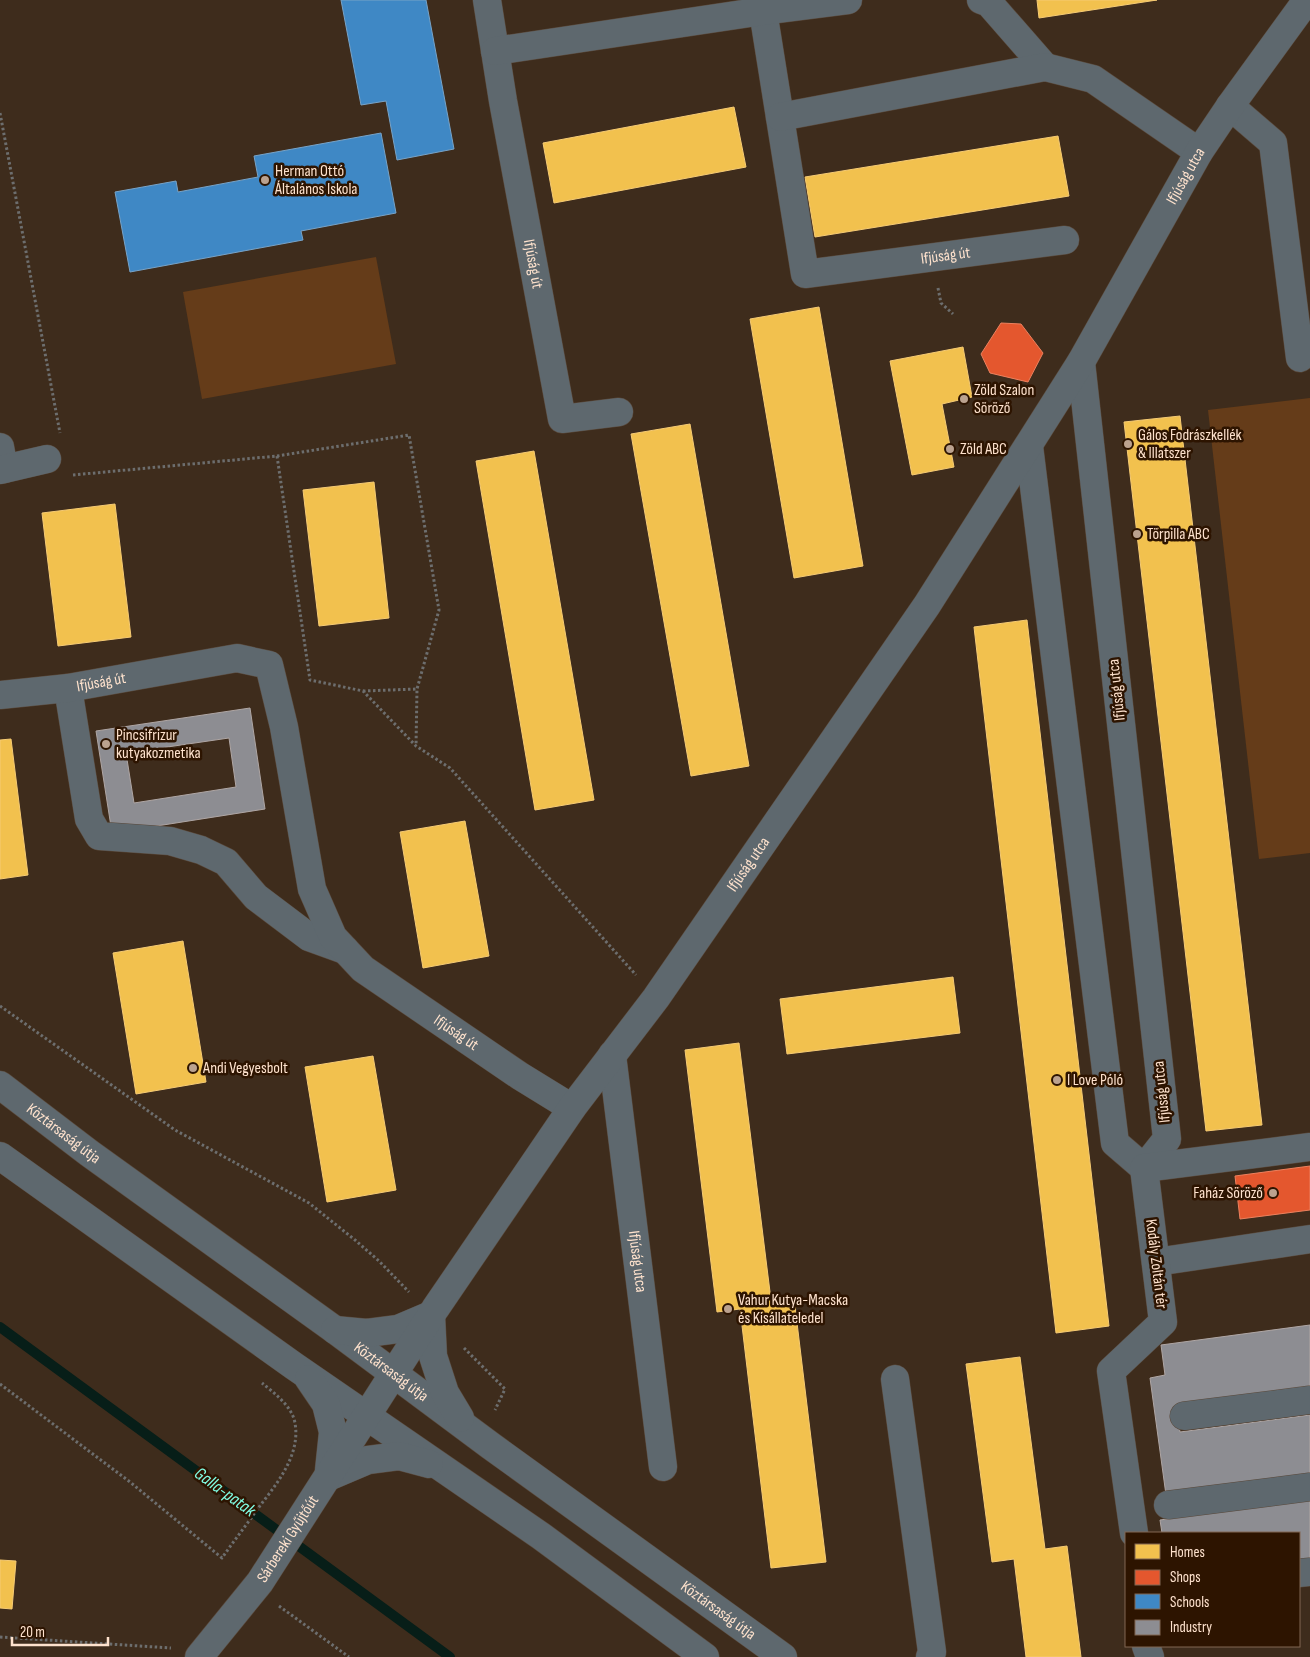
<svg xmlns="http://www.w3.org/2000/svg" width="1310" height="1657" viewBox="0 0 1310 1657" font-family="'Sofia Sans Condensed',sans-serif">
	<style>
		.green { fill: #653c19 }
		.homes { fill: #f2c14e; stroke: #f6cb74 }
		.shops { fill: #e4572e; stroke: #ec815e }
		.schools { fill: #3f88c5; stroke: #78a3c7 }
		.industry { fill: #8d8d92; stroke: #afa6a4; fill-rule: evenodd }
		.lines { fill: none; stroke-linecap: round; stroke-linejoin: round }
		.stream { stroke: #071e18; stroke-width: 10 }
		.minor-casing { stroke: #5a493b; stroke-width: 29 }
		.path { stroke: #6d6e6e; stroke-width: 3; stroke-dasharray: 2.5 2.5; stroke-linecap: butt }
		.minor { stroke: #5e686e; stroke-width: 28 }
		.poi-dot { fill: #bba28f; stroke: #2d1400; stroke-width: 2 }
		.labels { text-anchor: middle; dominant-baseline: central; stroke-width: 5; stroke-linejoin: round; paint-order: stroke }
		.poi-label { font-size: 16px; fill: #fee2cd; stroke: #2d1400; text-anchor: start }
		.street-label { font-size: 16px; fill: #fee2cd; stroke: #2d1400 }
		.water-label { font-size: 18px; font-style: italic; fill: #81fee5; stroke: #2d1400 }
	</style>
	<rect width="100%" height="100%" fill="#3e2c1c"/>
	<g class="green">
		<path d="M376 257 396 364 202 399 183 292Z"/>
		<path d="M1310 398V853L1259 859 1208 410Z"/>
	</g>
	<g class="homes">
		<path d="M1037 0H1157L1039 18Z"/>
		<path d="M734 107 746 167 554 203 543 143Z"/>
		<path d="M1058 136 1069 196 815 237 805 177Z"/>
		<path d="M819 307 863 566 794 578 750 319Z"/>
		<path d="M963 347 972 397 942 404 954 467 912 475 890 361Z"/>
		<path d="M1180 416 1262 1125 1206 1131 1124 422Z"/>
		<path d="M690 424 749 766 691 776 631 434Z"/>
		<path d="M534 451 594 800 535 810 476 461Z"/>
		<path d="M374 482 389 618 319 626 303 490Z"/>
		<path d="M115 504 131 637 58 646 42 513Z"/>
		<path d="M1027 620 1109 1326 1056 1333 974 627Z"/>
		<path d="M11 739 28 875 0 879V740Z"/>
		<path d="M465 821 489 956 423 968 400 832Z"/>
		<path d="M183 941 206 1082 136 1094 113 953Z"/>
		<path d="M953 977 960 1033 787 1054 780 999Z"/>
		<path d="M739 1043 771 1300 794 1298 826 1562 771 1568 740 1309 717 1312 685 1050Z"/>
		<path d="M373 1056 396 1190 327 1202 305 1067Z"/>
		<path d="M1020 1357 1045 1549 1067 1546 1081 1657H1026L1014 1559 992 1562 966 1364Z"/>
		<path d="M0 1560 16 1561 12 1609 0 1608Z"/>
	</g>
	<g class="shops">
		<path d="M1001 323 1021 324 1043 353 1028 382 990 373 981 354Z"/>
		<path d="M1310 1166V1210L1240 1219 1235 1176Z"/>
	</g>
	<g class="schools">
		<path d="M341 0H426L454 149 397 160 386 101 361 105Z"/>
		<path d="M381 133 396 213 301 231 303 240 130 272 115 192 176 181 178 192 258 177 254 156Z"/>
	</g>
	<g class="industry">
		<path d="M250 708 265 809 112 833 96 731ZM229 738 236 787 134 803 126 753Z"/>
		<path d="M1310 1325V1386L1176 1404 1180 1432 1310 1415V1475L1166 1495 1150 1378 1165 1375 1161 1345Z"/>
		<path d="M1310 1499V1562L1299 1564V1533H1162L1160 1520Z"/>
	</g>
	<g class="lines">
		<path class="stream" d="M0 1327 450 1657"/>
		<defs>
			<g id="minor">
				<path id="s1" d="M487 0 503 101 562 419 619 412"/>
				<path d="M981 0 989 3 1045 67"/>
				<path id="s2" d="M763 11 805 274 1065 240"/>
				<path d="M495 51 763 11 848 0"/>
				<path d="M1230 106 1273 143 1300 358"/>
				<path d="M780 117 1045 67 1093 79 1199 152"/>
				<path d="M1029 446 1115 1143 1144 1168 1167 1139 1081 362"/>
				<path d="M0 447 4 469"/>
				<path d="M0 470 47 459"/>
				<path d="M68 688 89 819 99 836 170 841 201 850 226 862 256 897 309 937 345 950"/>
				<path id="s3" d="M0 695 68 688 237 658 269 665 284 727 312 889 333 937 363 969 520 1076 572 1108"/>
				<path id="s4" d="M612 1055 663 1467"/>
				<path id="s5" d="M0 1085 89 1153 335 1330 491 1446 783 1657"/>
				<path d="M0 1156 294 1366 541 1536 705 1657"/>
				<path d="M1156 1262 1310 1239"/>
				<path d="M431 1315 433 1356 445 1393 460 1418"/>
				<path d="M335 1330 367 1333 398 1329 431 1315"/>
				<path d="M309 1379 326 1404 333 1432 329 1470"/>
				<path d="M895 1379 932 1652 930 1657"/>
				<path d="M1184 1416 1310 1400"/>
				<path d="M328 1477 368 1460 399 1456 429 1464"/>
				<path d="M1168 1505 1310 1487"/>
				<path d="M1134 1533 1111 1371 1163 1322 1144 1168 1310 1147"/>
				<path d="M1299 1573 1310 1572"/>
				<path d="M1146 1646 1150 1657"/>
				<path id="s6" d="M199 1657 260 1582 435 1309 572 1108 656 998 927 605 1081 362 1199 152 1230 106 1307 0"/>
			</g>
		</defs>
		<use href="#minor" class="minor-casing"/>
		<g class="path">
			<path d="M0 113 60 433"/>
			<path d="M938 288 941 303 953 314"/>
			<path d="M277 456 409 435 439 610 417 689 416 746"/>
			<path d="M73 475 277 456 310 680 363 691 416 746 450 768 636 975"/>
			<path d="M363 691 417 689"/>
			<path d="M0 1006 175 1130 309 1203 355 1240 379 1261 409 1292"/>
			<path d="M464 1348 505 1389 495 1410"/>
			<path d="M0 1384 130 1482 222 1558C233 1542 245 1527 256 1511 274 1487 301 1457 295 1423 292 1406 274 1393 262 1383"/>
			<path d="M279 1606 349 1657"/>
			<path d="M0 1637 171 1648"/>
		</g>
		<use href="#minor" class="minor"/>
	</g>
	<g class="poi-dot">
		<circle cx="265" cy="180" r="5"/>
		<circle cx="964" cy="399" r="5"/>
		<circle cx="1128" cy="444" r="5"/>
		<circle cx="950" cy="449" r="5"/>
		<circle cx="1137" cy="534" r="5"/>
		<circle cx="106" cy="744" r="5"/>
		<circle cx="193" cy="1068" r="5"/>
		<circle cx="1057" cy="1080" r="5"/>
		<circle cx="1273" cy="1193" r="5"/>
		<circle cx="728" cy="1309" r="5"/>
	</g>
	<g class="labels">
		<g class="poi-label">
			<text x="275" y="171">Herman Ottó<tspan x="275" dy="18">Általános Iskola</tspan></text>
			<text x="974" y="390">Zöld Szalon<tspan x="974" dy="18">Söröző</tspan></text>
			<text x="1138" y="435">Gálos Fodrászkellék<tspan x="1138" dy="18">&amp; Illatszer</tspan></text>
			<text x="960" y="449">Zöld ABC</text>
			<text x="1147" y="534">Törpilla ABC</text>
			<text x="116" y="735">Pincsifrizur<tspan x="116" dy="18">kutyakozmetika</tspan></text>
			<text x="203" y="1068">Andi Vegyesbolt</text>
			<text x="1067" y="1080">I Love Póló</text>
			<text x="1263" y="1193" text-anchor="end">Faház Söröző</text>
			<text x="738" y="1300">Vahur Kutya-Macska<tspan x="738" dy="18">és Kisállateledel</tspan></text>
		</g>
		<g class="street-label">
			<text stroke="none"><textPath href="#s6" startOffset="1781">Ifjúság utca</textPath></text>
			<text stroke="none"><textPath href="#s2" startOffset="408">Ifjúság út</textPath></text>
			<text stroke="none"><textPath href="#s1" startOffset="268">Ifjúság út</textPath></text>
			<text stroke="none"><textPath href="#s3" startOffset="102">Ifjúság út</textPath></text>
			<text transform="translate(1117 690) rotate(-96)">Ifjúság utca</text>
			<text stroke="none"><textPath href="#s6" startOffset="965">Ifjúság utca</textPath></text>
			<text stroke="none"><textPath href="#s3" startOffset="710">Ifjúság út</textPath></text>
			<text transform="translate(1162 1092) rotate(-96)">Ifjúság utca</text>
			<text stroke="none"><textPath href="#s5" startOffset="80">Köztársaság útja</textPath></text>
			<text stroke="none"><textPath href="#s4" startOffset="208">Ifjúság utca</textPath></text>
			<text transform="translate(1156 1264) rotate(83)">Kodály Zoltán tér</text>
			<text stroke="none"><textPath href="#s5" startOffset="485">Köztársaság útja</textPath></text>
			<text stroke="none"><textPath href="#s6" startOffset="148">Sárbereki Gyűjtőút</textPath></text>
			<text stroke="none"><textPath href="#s5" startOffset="890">Köztársaság útja</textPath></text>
		</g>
		<g class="water-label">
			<text transform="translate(225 1492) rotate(36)">Galla-patak</text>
		</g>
	</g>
	<rect x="1125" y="1532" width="175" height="115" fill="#2d1400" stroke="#816652"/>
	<rect x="1135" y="1544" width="25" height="15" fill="#f2c14e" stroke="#816652"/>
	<text x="1170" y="1557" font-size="15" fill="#fee2cd">Homes</text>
	<rect x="1135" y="1570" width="25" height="15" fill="#e4572e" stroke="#816652"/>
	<text x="1170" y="1582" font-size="15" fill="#fee2cd">Shops</text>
	<rect x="1135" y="1594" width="25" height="15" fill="#3f88c5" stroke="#816652"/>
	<text x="1170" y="1607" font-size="15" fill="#fee2cd">Schools</text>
	<rect x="1135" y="1620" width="25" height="15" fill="#8d8d92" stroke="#816652"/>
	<text x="1170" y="1632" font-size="15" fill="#fee2cd">Industry</text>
	<path d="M12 1637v8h96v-8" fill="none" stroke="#fee2cd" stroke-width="2.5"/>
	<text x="20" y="1637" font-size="15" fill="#fee2cd" stroke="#2d1400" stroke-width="4" paint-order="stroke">20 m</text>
</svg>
